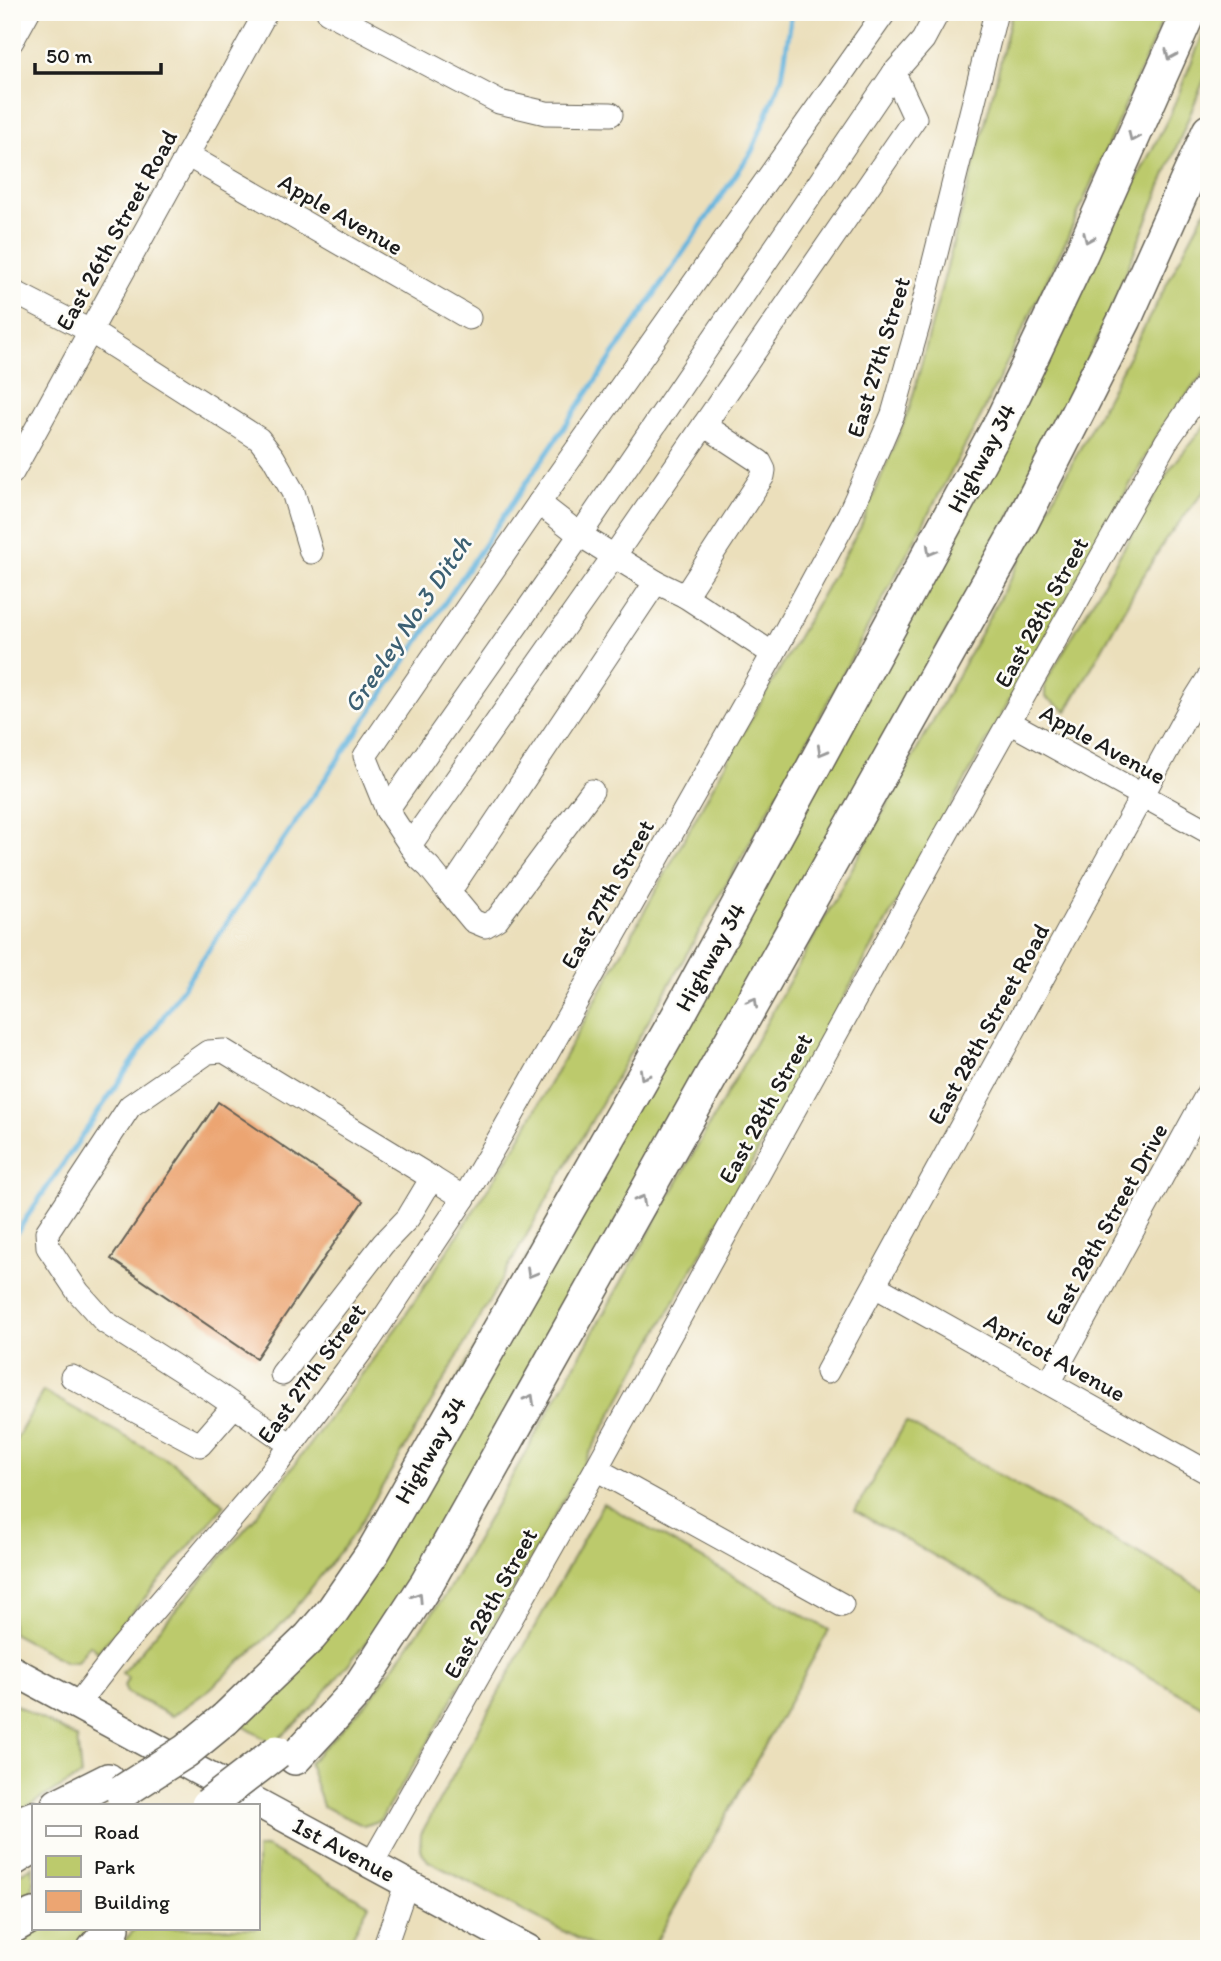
<svg xmlns="http://www.w3.org/2000/svg" width="1221" height="1961" viewBox="0 0 1221 1961" font-family="Itim,sans-serif">
	<style>
		.green { fill: #bcca6c; stroke: #6c7344; stroke-width: 2 }
		.lines { fill: none; stroke-linecap: round; stroke-linejoin: round }
		.stream { stroke: #62b4de; stroke-width: 5 }
		.building { fill: #eca572 }
		.minor-casing { stroke: #646054; stroke-width: 25 }
		.major-casing { stroke: #646054; stroke-width: 31 }
		.highway-casing { stroke: #646054; stroke-width: 36 }
		.minor { stroke: #fff; stroke-width: 23 }
		.major { stroke: #fff; stroke-width: 28 }
		.highway { stroke: #fff; stroke-width: 33 }
		.highway-bridge-casing { stroke: #646054; stroke-width: 36; stroke-linecap: butt }
		.highway-bridge { stroke: #fff; stroke-width: 33 }
		.oneway { stroke: #999 }
		.labels { text-anchor: middle; dominant-baseline: central; stroke-width: 5; stroke-linejoin: round; paint-order: stroke }
		.street-label { font-size: 24px; fill: #1c1c1c; stroke: #fdfcf7 }
		.water-label { font-size: 26px; font-style: italic; fill: #3c6073; stroke: #fdfcf7 }
	</style>
	<rect width="100%" height="100%" fill="#fdfcf7"/>
	<filter id="ink" filterUnits="userSpaceOnUse"><feTurbulence type="fractalNoise" baseFrequency=".0143" numOctaves="2"/><feDisplacementMap in="SourceGraphic" scale="14" xChannelSelector="R" yChannelSelector="G"/><feConvolveMatrix kernelMatrix="1 2 1 2 8 2 1 2 1" color-interpolation-filters="sRGB"/></filter>
	<filter id="wash" filterUnits="userSpaceOnUse"><feTurbulence type="fractalNoise" baseFrequency=".00686" numOctaves="4" result="noise"/><feDisplacementMap in="SourceGraphic" scale="28" xChannelSelector="R" yChannelSelector="G"/><feGaussianBlur stdDeviation="1.57" result="paint"/><feColorMatrix in="noise" values="0 0 0 0 0 0 0 0 0 0 0 0 0 0 0 0 0 1.4 0 .05"/><feComposite in="paint" operator="in"/></filter>
	<g filter="url(#wash)">
		<rect width="100%" height="100%" fill="#ebdfbb"/>
		<g class="green">
			<path d="M1012 12H1166L1066 241 982 414 793 767 426 1412 356 1531 285 1621 210 1689 172 1716 127 1693 124 1686 128 1678 122 1673 253 1520 403 1319 515 1147 721 772 860 528 910 407 995 85Z"/>
			<path d="M1209 19V68L1197 97 1107 319 1008 521 428 1558 370 1638 311 1709 273 1744 240 1724 281 1688 1085 279 1170 115Z"/>
			<path d="M1209 203V368L1166 420 428 1743 380 1820 364 1826 323 1806 309 1763 370 1699 447 1592C706 1132 966 672 1209 203Z"/>
			<path d="M1209 420V485L1166 539 1139 583 1067 711 1045 697V683L1170 469Z"/>
			<path d="M43 1391 173 1463 225 1505 98 1652 90 1645 77 1661 66 1662 12 1633V1447Z"/>
			<path d="M906 1422 1209 1593V1710L855 1511Z"/>
			<path d="M603 1503 829 1630 652 1949H598L428 1861 420 1849 421 1834Z"/>
			<path d="M12 1703 77 1738 81 1776 22 1809 12 1812Z"/>
			<path d="M266 1847 369 1905 345 1949H116L136 1928H257V1849Z"/>
			<path d="M33 1866V1900L12 1913V1877Z"/>
			<path d="M34 1928H95L76 1949H12V1941Z"/>
		</g>
		<g class="lines">
			<path class="stream" d="M12 1239 752 151 782 77 792 12"/>
		</g>
		<g id="blocks">
			<path class="building" d="M218 1102 363 1201 256 1358 111 1259Z"/>
		</g>
	</g>
	<g filter="url(#ink)">
		<use href="#blocks" fill-opacity="0" stroke="#646054" stroke-width="2"/>
		<g class="lines">
			<defs>
				<g id="minor">
					<path d="M328 12 499 102 546 113 611 114"/>
					<path d="M12 41 28 12"/>
					<path d="M187 155 469 318"/>
					<path d="M12 291 90 331 259 439 273 457 293 492 311 552"/>
					<path d="M12 473 266 12"/>
					<path d="M539 503 580 535 656 582 685 596 773 654"/>
					<path d="M656 582 449 892 429 867 418 857 387 810 365 756 539 503 885 12"/>
					<path d="M685 596 763 476 764 470 760 462 704 425"/>
					<path d="M1009 722 1209 832"/>
					<path d="M387 810 580 535 894 73 923 40 938 12"/>
					<path d="M410 845 614 556 915 118 894 73"/>
					<path d="M449 892 473 921 485 926 497 919 592 791"/>
					<path d="M875 1286 1209 1473"/>
					<path d="M827 1372 1194 701 1209 677"/>
					<path d="M282 1374 383 1244 408 1218 432 1178 464 1198"/>
					<path d="M72 1377 200 1445 234 1406"/>
					<path d="M1049 1383 1209 1091"/>
					<path d="M291 1445 213 1391 105 1322 78 1292 48 1247 47 1232 130 1106 208 1052 224 1051 432 1178"/>
					<path d="M596 1469 842 1605"/>
					<path d="M77 1705 121 1648 269 1475 368 1342 464 1198 501 1135 773 654 849 514 871 465 893 414 919 322 996 12"/>
					<path d="M372 1863 596 1469 935 854 1166 442 1209 380"/>
					<path d="M384 1949 407 1882"/>
				</g>
				<path id="major" d="M12 1670 528 1949"/>
				<g id="highway">
					<path d="M225 1719 310 1637 333 1610 373 1552 678 1016 1002 420 1081 254 1189 12"/>
					<path d="M295 1758 356 1692 427 1583 1021 524 1125 319 1209 131"/>
					<path d="M58 1805 108 1780"/>
					<path d="M12 1826 33 1818"/>
					<path d="M12 1860 33 1847"/>
					<path d="M12 1927 33 1915"/>
					<path d="M94 1949 113 1928"/>
				</g>
			</defs>
			<use href="#minor" class="minor-casing"/>
			<use href="#major" class="major-casing"/>
			<use href="#highway" class="highway-casing"/>
			<use href="#minor" class="minor"/>
			<use href="#major" class="major"/>
			<use href="#highway" class="highway"/>
			<defs>
				<g id="highway-bridge">
					<path d="M122 1792 186 1751 225 1719"/>
					<path d="M208 1805 277 1752"/>
				</g>
			</defs>
			<use href="#highway-bridge" class="highway-bridge-casing"/>
			<use href="#highway-bridge" class="highway-bridge"/>
		</g>
		<defs><path id="oneway-chevron" d="M-2-3.5L2.5 0L-2 3.5" fill="none" stroke-width="1.6" stroke-linecap="round" stroke-linejoin="round" transform="scale(1.75)"/></defs>
		<g class="oneway">
			<use href="#oneway-chevron" transform="translate(1170 55) rotate(114)"/>
			<use href="#oneway-chevron" transform="translate(1133 137) rotate(114)"/>
			<use href="#oneway-chevron" transform="translate(1088 238) rotate(114)"/>
			<use href="#oneway-chevron" transform="translate(931 551) rotate(119)"/>
			<use href="#oneway-chevron" transform="translate(822 751) rotate(119)"/>
			<use href="#oneway-chevron" transform="translate(753 1002) rotate(-61)"/>
			<use href="#oneway-chevron" transform="translate(644 1075) rotate(120)"/>
			<use href="#oneway-chevron" transform="translate(641 1200) rotate(-61)"/>
			<use href="#oneway-chevron" transform="translate(531 1273) rotate(120)"/>
			<use href="#oneway-chevron" transform="translate(530 1399) rotate(-61)"/>
			<use href="#oneway-chevron" transform="translate(418 1597) rotate(-57)"/>
		</g>
	</g>
	<g class="labels">
		<g class="street-label">
			<text transform="translate(341 214) rotate(30)">Apple Avenue</text>
			<text transform="translate(116 230) rotate(-61)">East 26th Street Road</text>
			<text transform="translate(878 357) rotate(-73)">East 27th Street</text>
			<text transform="translate(981 458) rotate(-62)">Highway 34</text>
			<text transform="translate(1041 612) rotate(-61)">East 28th Street</text>
			<text transform="translate(1103 744) rotate(29)">Apple Avenue</text>
			<text transform="translate(607 894) rotate(-61)">East 27th Street</text>
			<text transform="translate(710 957) rotate(-61)">Highway 34</text>
			<text transform="translate(988 1024) rotate(-61)">East 28th Street Road</text>
			<text transform="translate(765 1108) rotate(-61)">East 28th Street</text>
			<text transform="translate(1106 1224) rotate(-61)">East 28th Street Drive</text>
			<text transform="translate(1055 1357) rotate(29)">Apricot Avenue</text>
			<text transform="translate(311 1373) rotate(-54)">East 27th Street</text>
			<text transform="translate(430 1450) rotate(-60)">Highway 34</text>
			<text transform="translate(490 1603) rotate(-61)">East 28th Street</text>
			<text transform="translate(344 1849) rotate(28)">1st Avenue</text>
		</g>
		<g class="water-label">
			<text transform="translate(407 624) rotate(-56)">Greeley No.3 Ditch</text>
		</g>
	</g>
	<rect width="1221" height="1961" fill="none" stroke="#fdfcf7" stroke-width="42"/>
	<rect x="32" y="1804" width="228" height="126" fill="#fdfcf7" stroke="#a3a29f" stroke-width="2"/>
	<rect x="46" y="1826" width="35" height="10" fill="#ffffff" stroke="#a3a29f" stroke-width="2"/>
	<text x="94" y="1839" font-size="21" fill="#1c1c1c">Road</text>
	<rect x="46" y="1856" width="35" height="21" fill="#bcca6c" stroke="#a3a29f" stroke-width="2"/>
	<text x="94" y="1874" font-size="21" fill="#1c1c1c">Park</text>
	<rect x="46" y="1891" width="35" height="21" fill="#eca572" stroke="#a3a29f" stroke-width="2"/>
	<text x="94" y="1909" font-size="21" fill="#1c1c1c">Building</text>
	<path d="M35 63v10h126v-10" fill="none" stroke="#1c1c1c" stroke-width="3.5"/>
	<text x="46" y="63" font-size="21" fill="#1c1c1c" stroke="#fdfcf7" stroke-width="5" paint-order="stroke">50 m</text>
</svg>
